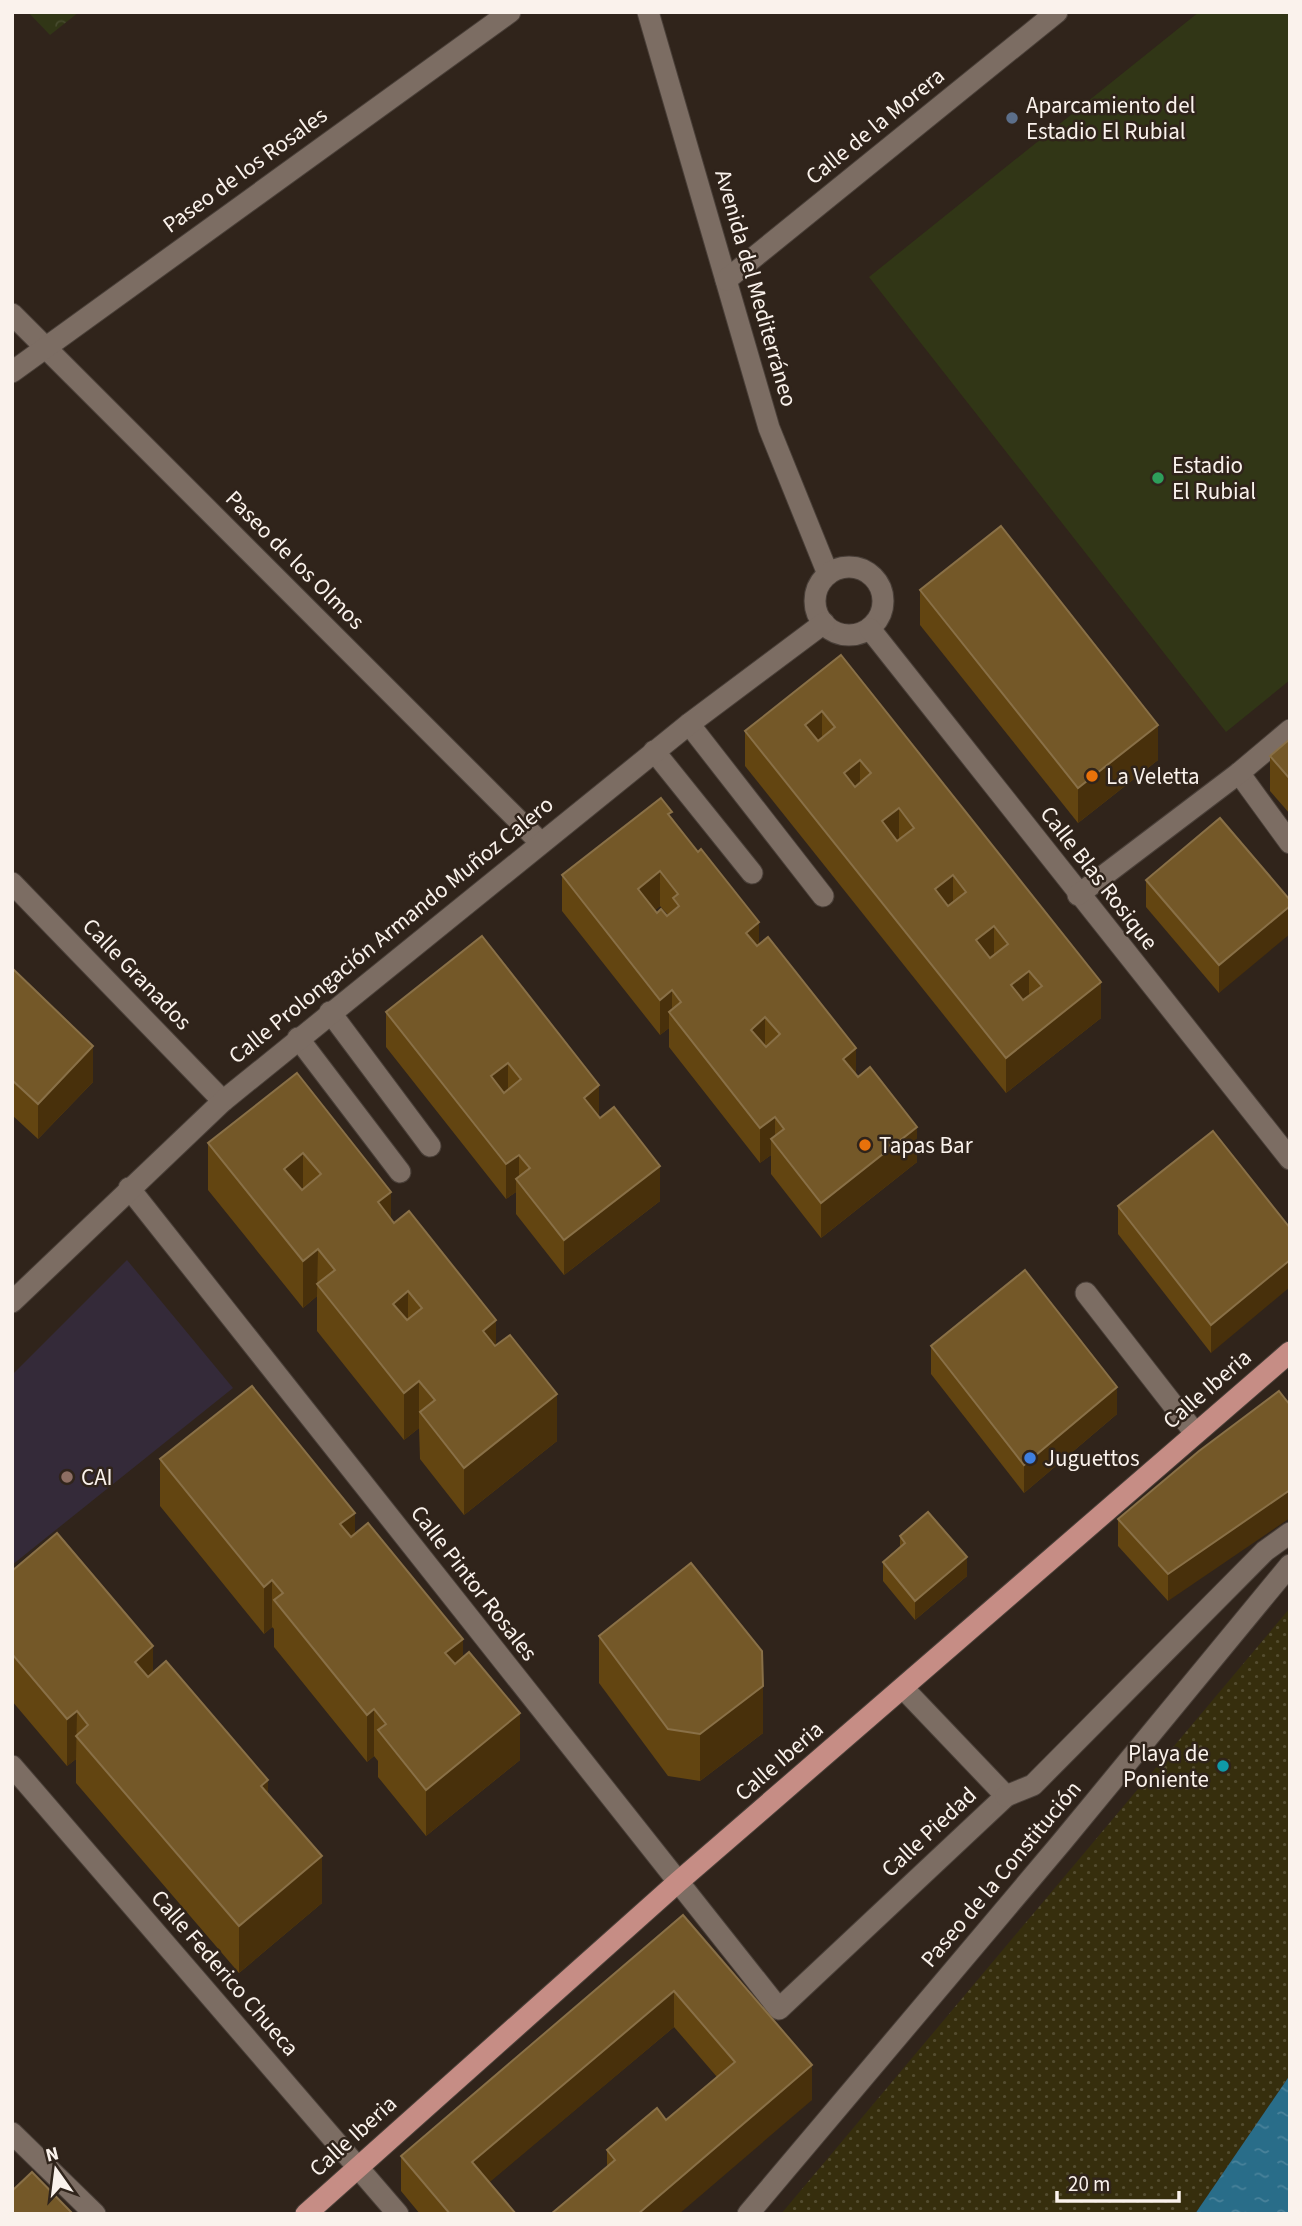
<svg xmlns="http://www.w3.org/2000/svg" width="1302" height="2226" viewBox="0 0 1302 2226" font-family="'Source Sans 3',sans-serif">
	<style>
		.education { fill: #342a39 }
		.sand { fill: url(#sand-dots) }
		.park { fill: url(#park-crowns) }
		.garden { fill: #313616 }
		.water { fill: url(#water-ripples) }
		.lines { fill: none; stroke-linecap: round; stroke-linejoin: round }
		.minor-casing { stroke: #493f38; stroke-width: 23 }
		.major-casing { stroke: #493f38; stroke-width: 23 }
		.minor { stroke: #7c6d63; stroke-width: 21 }
		.major { stroke: #c68d85; stroke-width: 21 }
		.wall { fill: #634511; fill-rule: evenodd }
		.shaded-wall { fill: #48300b }
		.building { fill: #745828; stroke: #897047; stroke-width: 2; fill-rule: evenodd }
		.service-dot { fill: #5c6f8a; stroke: #30241b; stroke-width: 2.5 }
		.leisure-dot { fill: #2e9e5b; stroke: #30241b; stroke-width: 2.5 }
		.food-dot { fill: #e8710a; stroke: #30241b; stroke-width: 2.5 }
		.shop-dot { fill: #3f7fe0; stroke: #30241b; stroke-width: 2.5 }
		.education-dot { fill: #8d6e63; stroke: #30241b; stroke-width: 2.5 }
		.culture-dot { fill: #0f9aa8; stroke: #30241b; stroke-width: 2.5 }
		.labels { text-anchor: middle; dominant-baseline: central; stroke-width: 5; stroke-linejoin: round; paint-order: stroke }
		.poi-label { font-size: 23px; fill: #faf2ec; stroke: #30241b; text-anchor: start }
		.street-label { font-size: 23px; fill: #faf2ec; stroke: #30241b }
	</style>
	<defs>
		<pattern id="sand-dots" width="8" height="8" patternUnits="userSpaceOnUse" patternTransform="scale(1.75)"><rect width="8" height="8" fill="#362e0d"/><path d="M2 2h.1M6 6h.1" fill="none" stroke="#544d30" stroke-width="1.8" stroke-linecap="round"/></pattern>
		<pattern id="park-crowns" width="20" height="18" patternUnits="userSpaceOnUse" patternTransform="scale(1.75)"><rect width="20" height="18" fill="#313616"/><path d="M2 6a3 3 0 1 1 6 0M12 15a3 3 0 1 1 6 0" fill="none" stroke="#464a2d"/></pattern>
		<pattern id="water-ripples" width="26" height="14" patternUnits="userSpaceOnUse" patternTransform="scale(1.75)"><rect width="26" height="14" fill="#296d89"/><path d="M2 4q2-2 4 0t4 0M15 11q2-2 4 0t4 0" fill="none" stroke="#49829a"/></pattern>
	</defs>
	<rect width="100%" height="100%" fill="#30241b"/>
	<path class="education" d="M127 1260 233 1388 12 1565V1375Z"/>
	<path class="sand" d="M1290 1608V2075L1195 2214H781Z"/>
	<path class="park" d="M28 12H79L50 35Z"/>
	<path class="garden" d="M1199 12H1290V680L1226 732 869 277Z"/>
	<path class="water" d="M1290 2075V2214H1195Z"/>
	<g class="lines">
		<defs>
			<g id="minor">
				<path d="M648 12 769 428 828 574"/>
				<path d="M726 280 1057 12"/>
				<path d="M12 314 541 843"/>
				<path d="M12 372 510 12"/>
				<circle cx="849" cy="601" r="34"/>
				<path d="M870 629 1290 1159"/>
				<path d="M689 724 823 896"/>
				<path d="M654 751 752 873"/>
				<path d="M1239 773 1290 843"/>
				<path d="M12 883 223 1101"/>
				<path d="M1078 895 1239 773 1290 730"/>
				<path d="M330 1012 430 1146"/>
				<path d="M298 1038 400 1172"/>
				<path d="M129 1188 779 2009 1006 1796 903 1688"/>
				<path d="M1086 1293 1195 1433"/>
				<path d="M12 1302 223 1101 689 724 824 623"/>
				<path d="M12 1766 398 2214"/>
				<path d="M1006 1796 1033 1785 1265 1551 1290 1533"/>
				<path d="M12 2133 95 2214"/>
				<path d="M748 2214 1061 1843 1290 1565"/>
			</g>
			<path id="major" d="M306 2214 678 1882 1290 1352"/>
		</defs>
		<use href="#minor" class="minor-casing"/>
		<use href="#major" class="major-casing"/>
		<use href="#minor" class="minor"/>
		<use href="#major" class="major"/>
	</g>
	<g class="wall">
		<path d="M920 590 1158 760 1078 823 920 625Z"/>
		<path d="M841 655 1101 1018 1006 1093 745 766V731Z"/>
		<path d="M1290 739V814L1270 791V756Z"/>
		<path d="M672 818 759 945 856 1075 917 1162 821 1238 771 1174V1155L760 1163 669 1047V1028L660 1035 562 911V875ZM660 906 668 915 667 916 657 913 655 910Z"/>
		<path d="M1146 880 1290 900 1219 993 1146 907Z"/>
		<path d="M482 936 599 1117 660 1201 564 1275 516 1214V1192L506 1199 386 1047V1012Z"/>
		<path d="M12 968 93 1082 38 1139 12 1115Z"/>
		<path d="M297 1073 391 1220 496 1346 557 1441 464 1515 420 1459 419 1428 404 1440 317 1331V1296L303 1308 208 1190V1143Z"/>
		<path d="M1118 1206 1290 1228 1211 1353 1118 1234Z"/>
		<path d="M931 1346 1117 1414 1024 1493 931 1374Z"/>
		<path d="M1199 1451 1168 1601 1118 1546V1519Z"/>
		<path d="M160 1459 355 1533 463 1658 520 1760 426 1836 378 1777V1761L374 1756 367 1762 274 1647V1629L272 1627 264 1634 160 1506Z"/>
		<path d="M900 1536 967 1576 915 1620 883 1581V1562L900 1547Z"/>
		<path d="M12 1571 153 1672 268 1793 322 1903 239 1973 76 1783V1759L67 1766 12 1701Z"/>
		<path d="M599 1636 763 1733 700 1781 668 1776 599 1683Z"/>
		<path d="M683 1915 812 2100 607 2167V2150L666 2120 717 2077 674 2027 489 2182 516 2214H420L401 2191V2156Z"/>
	</g>
	<g class="shaded-wall">
		<path d="M822 711V746L805 725Z"/>
		<path d="M1158 725V760L1078 823V788Z"/>
		<path d="M860 760V795L844 773Z"/>
		<path d="M899 808V843L882 821Z"/>
		<path d="M660 871V906L638 924V889Z"/>
		<path d="M953 875V911L935 889Z"/>
		<path d="M1290 906V934L1219 993V965Z"/>
		<path d="M759 922V957L746 933Z"/>
		<path d="M994 926V961L976 976V940Z"/>
		<path d="M1029 971V1006L1011 1020V985Z"/>
		<path d="M1101 982V1018L1006 1093V1058Z"/>
		<path d="M672 990V1016L669 1012V1028L660 1035V1000Z"/>
		<path d="M765 1017V1053L751 1030Z"/>
		<path d="M93 1046V1082L38 1139V1104Z"/>
		<path d="M856 1048V1084L843 1059Z"/>
		<path d="M508 1063V1098L491 1076Z"/>
		<path d="M599 1085V1120L584 1098Z"/>
		<path d="M775 1117V1144L771 1139V1155L760 1163V1128Z"/>
		<path d="M917 1127V1162L821 1238V1203Z"/>
		<path d="M303 1153V1200L284 1169Z"/>
		<path d="M519 1155V1183L516 1179V1192L506 1199V1164Z"/>
		<path d="M660 1166V1201L564 1275V1240Z"/>
		<path d="M391 1192V1238L378 1202Z"/>
		<path d="M318 1249 317 1296 303 1308V1261Z"/>
		<path d="M1290 1260V1287L1211 1353V1325Z"/>
		<path d="M408 1291V1338L393 1304Z"/>
		<path d="M496 1320V1367L483 1331Z"/>
		<path d="M419 1381V1428L404 1440V1393Z"/>
		<path d="M1117 1387V1414L1024 1493V1465Z"/>
		<path d="M557 1394V1441L464 1515V1468Z"/>
		<path d="M1290 1490V1518L1168 1601V1574Z"/>
		<path d="M355 1513V1560L340 1524Z"/>
		<path d="M967 1557V1576L915 1620V1601Z"/>
		<path d="M272 1580V1627L264 1634V1587Z"/>
		<path d="M463 1639V1685L445 1653Z"/>
		<path d="M153 1646V1693L135 1662Z"/>
		<path d="M763 1686V1733L700 1781V1734Z"/>
		<path d="M374 1709V1756L367 1762V1715Z"/>
		<path d="M77 1711 76 1759 67 1766V1719Z"/>
		<path d="M520 1713V1760L426 1836V1790Z"/>
		<path d="M268 1780V1827L261 1786Z"/>
		<path d="M322 1856V1903L239 1973V1926Z"/>
		<path d="M674 1991V2027L472 2197V2162Z"/>
		<path d="M812 2065V2100L679 2214H638Z"/>
	</g>
	<g class="building">
		<path d="M1001 526 1158 725 1078 788 920 590Z"/>
		<path d="M841 655 1101 982 1006 1058 745 731ZM822 711 835 727 818 741 805 725ZM860 760 871 773 855 787 844 773ZM899 808 914 828 897 841 882 821ZM953 875 966 892 948 906 935 889ZM994 926 1008 944 990 958 976 940ZM1029 971 1042 986 1023 1000 1011 985Z"/>
		<path d="M1290 739V779L1270 756Z"/>
		<path d="M661 798 672 812 668 814 698 852 701 849 759 922 746 933 757 946 768 937 856 1048 843 1059 858 1077 870 1067 917 1127 821 1203 771 1139 784 1129 775 1117 760 1128 669 1012 681 1002 672 990 660 1000 562 875ZM660 871 678 894 673 898 679 906 667 916 661 909 657 913 638 889ZM765 1017 780 1034 766 1047 751 1030Z"/>
		<path d="M1220 818 1290 900V906L1219 965 1146 880Z"/>
		<path d="M482 936 599 1085 584 1098 600 1118 614 1107 660 1166 564 1240 516 1179 530 1168 519 1155 506 1164 386 1012ZM508 1063 521 1079 504 1093 491 1076Z"/>
		<path d="M12 968 93 1046 38 1104 12 1080Z"/>
		<path d="M297 1073 391 1192 378 1202 394 1223 409 1211 496 1320 483 1331 495 1346 510 1335 557 1394 464 1468 420 1412 435 1400 419 1381 404 1393 317 1284 335 1270 318 1249 303 1261 208 1143ZM303 1153 321 1174 302 1190 284 1169ZM408 1291 422 1308 407 1320 393 1304Z"/>
		<path d="M1213 1131 1290 1228V1260L1211 1325 1118 1206Z"/>
		<path d="M1025 1270 1117 1387 1024 1465 931 1346Z"/>
		<path d="M252 1386 355 1513 340 1524 351 1537 368 1523 463 1639 445 1653 455 1664 469 1652 520 1713 426 1790 378 1730 386 1724 374 1709 367 1715 274 1600 283 1593 272 1580 264 1587 160 1459Z"/>
		<path d="M1279 1391 1290 1405V1490L1168 1574 1118 1519 1199 1451Z"/>
		<path d="M928 1512 967 1557 915 1601 883 1562 905 1543 900 1536Z"/>
		<path d="M57 1533 153 1646 135 1662 148 1677 166 1661 268 1780 261 1786 322 1856 239 1926 76 1736 88 1725 77 1711 67 1719 12 1654V1571Z"/>
		<path d="M691 1563 762 1651 763 1686 700 1734 668 1729 599 1636Z"/>
		<path d="M683 1915 812 2065 638 2214H551L615 2160 607 2150 657 2108 666 2120 735 2062 674 1991 472 2162 516 2214H450L401 2156Z"/>
		<path d="M32 2172 73 2214H12V2191Z"/>
	</g>
	<circle class="service-dot" cx="1012" cy="118" r="7"/>
	<circle class="leisure-dot" cx="1158" cy="478" r="7"/>
	<g class="food-dot">
		<circle cx="1092" cy="776" r="7"/>
		<circle cx="865" cy="1145" r="7"/>
	</g>
	<circle class="shop-dot" cx="1030" cy="1458" r="7"/>
	<circle class="education-dot" cx="67" cy="1477" r="7"/>
	<circle class="culture-dot" cx="1223" cy="1766" r="7"/>
	<g class="labels">
		<g class="poi-label">
			<text x="1026" y="105">Aparcamiento del<tspan x="1026" dy="26">Estadio El Rubial</tspan></text>
			<text x="1172" y="465">Estadio<tspan x="1172" dy="26">El Rubial</tspan></text>
			<text x="1106" y="776">La Veletta</text>
			<text x="879" y="1145">Tapas Bar</text>
			<text x="1044" y="1458">Juguettos</text>
			<text x="81" y="1477">CAI</text>
			<text x="1209" y="1753" text-anchor="end">Playa de<tspan x="1209" dy="26">Poniente</tspan></text>
		</g>
		<g class="street-label">
			<text transform="translate(875 126) rotate(-39)">Calle de la Morera</text>
			<text transform="translate(245 170) rotate(-36)">Paseo de los Rosales</text>
			<text transform="translate(756 288) rotate(74)">Avenida del Mediterráneo</text>
			<text transform="translate(295 560) rotate(45)">Paseo de los Olmos</text>
			<text transform="translate(1099 878) rotate(52)">Calle Blas Rosique</text>
			<text transform="translate(391 930) rotate(-39)">Calle Prolongación Armando Muñoz Calero</text>
			<text transform="translate(137 974) rotate(46)">Calle Granados</text>
			<text transform="translate(1207 1389) rotate(-41)">Calle Iberia</text>
			<text transform="translate(474 1583) rotate(52)">Calle Pintor Rosales</text>
			<text transform="translate(779 1761) rotate(-41)">Calle Iberia</text>
			<text transform="translate(929 1832) rotate(-43)">Calle Piedad</text>
			<text transform="translate(1001 1874) rotate(-50)">Paseo de la Constitución</text>
			<text transform="translate(225 1973) rotate(49)">Calle Federico Chueca</text>
			<text transform="translate(353 2136) rotate(-42)">Calle Iberia</text>
		</g>
	</g>
	<rect width="1302" height="2226" fill="none" stroke="#faf2ec" stroke-width="28"/>
	<g transform="translate(56 2170) rotate(346)" stroke="#30241b" stroke-width="5" paint-order="stroke">
	<path d="M0-5L12 26L0 18L-12 26Z" fill="#faf2ec"/>
	<text y="-10" font-size="19" font-weight="bold" text-anchor="middle" fill="#faf2ec">N</text>
	</g>
	<path d="M1057 2191v10h122v-10" fill="none" stroke="#faf2ec" stroke-width="3.5"/>
	<text x="1068" y="2191" font-size="21" fill="#faf2ec" stroke="#30241b" stroke-width="5" paint-order="stroke">20 m</text>
</svg>
